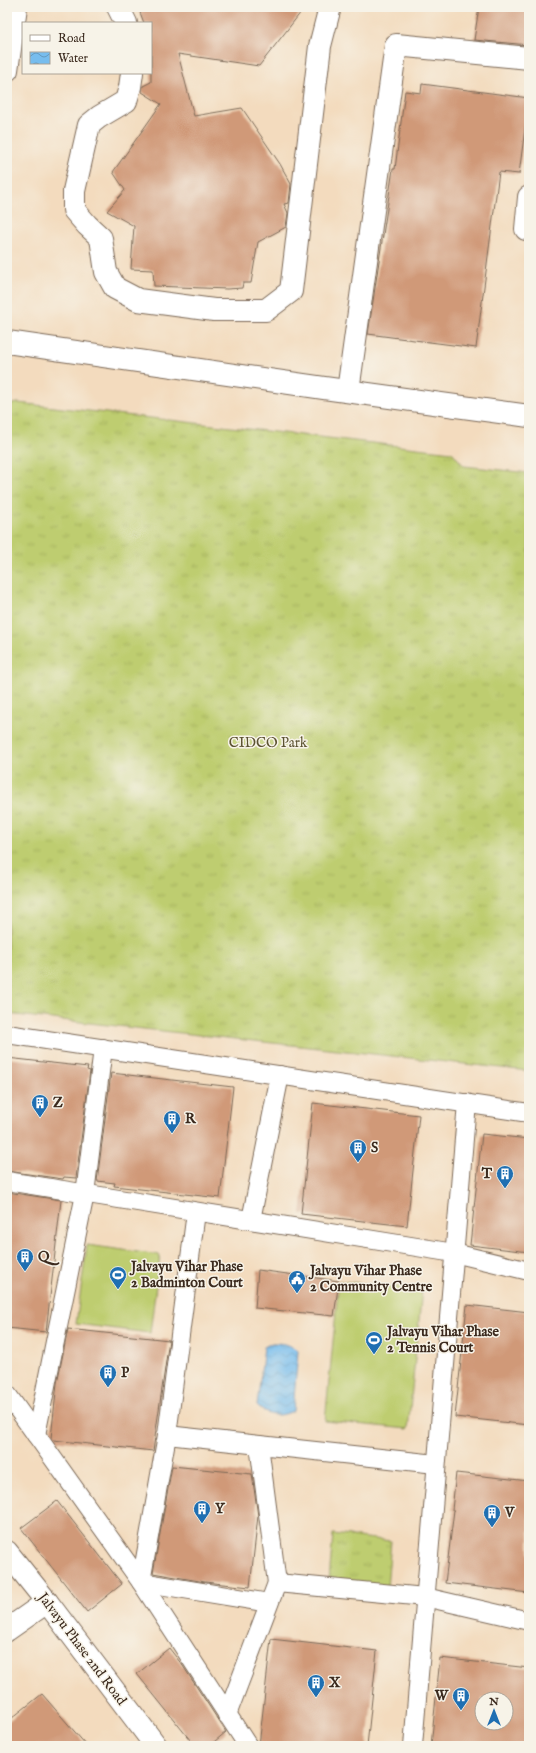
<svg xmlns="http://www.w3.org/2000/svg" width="536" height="1753" viewBox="0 0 536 1753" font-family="'IM FELL English',serif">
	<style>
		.grass { fill: url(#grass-tufts); stroke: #7c7c46 }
		.pitch { fill: #becd6f; stroke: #7c7c46 }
		.water { fill: url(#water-waves); stroke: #597486 }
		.building { fill: #d09978; fill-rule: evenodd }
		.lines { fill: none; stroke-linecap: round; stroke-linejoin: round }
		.service-casing { stroke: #7b6856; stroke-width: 20 }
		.minor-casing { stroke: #7b6856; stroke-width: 24 }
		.service { stroke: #fff; stroke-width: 18 }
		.minor { stroke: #fff; stroke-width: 22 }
		.labels { text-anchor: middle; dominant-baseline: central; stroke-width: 3; stroke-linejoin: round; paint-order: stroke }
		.park-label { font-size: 14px; fill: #5c5332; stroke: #f7f3e8 }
		.poi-label { font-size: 14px; font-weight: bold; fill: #3b2a1e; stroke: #f7f3e8; text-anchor: start }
		.street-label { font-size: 14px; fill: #3b2a1e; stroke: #f7f3e8 }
	</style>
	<defs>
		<pattern id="grass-tufts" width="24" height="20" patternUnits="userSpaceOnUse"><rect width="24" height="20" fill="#becd6f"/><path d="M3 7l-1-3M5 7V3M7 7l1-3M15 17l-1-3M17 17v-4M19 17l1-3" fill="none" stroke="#a4b060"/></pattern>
		<pattern id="water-waves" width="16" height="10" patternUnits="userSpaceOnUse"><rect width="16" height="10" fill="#77bdee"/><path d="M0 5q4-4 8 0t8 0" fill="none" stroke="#639ac0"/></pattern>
	</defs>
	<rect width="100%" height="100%" fill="#f7f3e8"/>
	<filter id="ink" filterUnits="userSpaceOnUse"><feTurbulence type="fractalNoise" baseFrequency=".025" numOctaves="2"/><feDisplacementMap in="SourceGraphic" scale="8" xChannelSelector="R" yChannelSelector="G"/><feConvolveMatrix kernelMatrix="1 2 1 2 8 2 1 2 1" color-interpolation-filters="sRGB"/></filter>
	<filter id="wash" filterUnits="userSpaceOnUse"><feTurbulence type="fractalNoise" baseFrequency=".012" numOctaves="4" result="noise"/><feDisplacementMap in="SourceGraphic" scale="16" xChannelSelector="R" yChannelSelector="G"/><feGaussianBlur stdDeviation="0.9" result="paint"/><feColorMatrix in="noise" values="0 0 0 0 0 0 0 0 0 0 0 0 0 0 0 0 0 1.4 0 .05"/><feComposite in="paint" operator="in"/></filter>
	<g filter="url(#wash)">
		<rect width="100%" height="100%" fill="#f3dbbe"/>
		<g class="grass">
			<path d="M18 403 452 452 464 466 529 473V1071L7 1014V405Z"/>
			<path d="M333 1534 391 1541 386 1600 328 1592Z"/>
		</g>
		<g class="pitch">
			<path d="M87 1245 160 1255 150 1333 76 1324Z"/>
			<path d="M339 1281 422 1289 408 1429 325 1421Z"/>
		</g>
		<path class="water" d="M272 1343C283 1343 290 1344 298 1351L293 1411C279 1417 269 1417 257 1406L264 1347Z"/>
		<g id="blocks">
			<g class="building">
				<path d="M138 7H305L259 66 178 54 194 116 242 108 280 164 291 184 289 203 284 204 288 213 286 227 258 242 251 283H243L242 288 227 289 154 286 153 270 131 269 134 226 107 211 125 190 113 172 161 104 142 92 143 86 151 82V23H144Z"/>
				<path d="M479 7H529V45L474 40Z"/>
				<path d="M422 84 529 98 519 174 499 172 476 348 368 334 393 169H395L405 91 421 93Z"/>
				<path d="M7 1058 88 1067 87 1070 90 1071 76 1178 64 1177 63 1179 7 1171Z"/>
				<path d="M111 1073 233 1087 220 1198 114 1186 115 1183 97 1181Z"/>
				<path d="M313 1103 419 1115 407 1226 301 1214Z"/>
				<path d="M482 1134 529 1139V1252L470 1245Z"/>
				<path d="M7 1192 61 1200 46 1332 7 1328Z"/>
				<path d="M258 1270 339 1281 334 1316 255 1308Z"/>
				<path d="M467 1305 529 1312V1425L455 1417Z"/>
				<path d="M68 1329 169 1340 153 1451 53 1440 51 1438 57 1383Z"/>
				<path d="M172 1466 252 1474 258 1516 250 1587 205 1582 153 1573Z"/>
				<path d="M456 1473 529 1481V1593L445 1583 454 1510H452Z"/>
				<path d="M57 1501 122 1584 87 1612 21 1528Z"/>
				<path d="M271 1639 377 1651 367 1746H259Z"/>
				<path d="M169 1648 183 1666 226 1732 209 1746H195L137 1674Z"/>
				<path d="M440 1658 529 1668V1746H431ZM482 1699H506V1723H482Z"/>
				<path d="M42 1694 87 1746H7V1722Z"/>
			</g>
		</g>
	</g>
	<g filter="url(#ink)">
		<use href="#blocks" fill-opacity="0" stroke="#7b6856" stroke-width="1"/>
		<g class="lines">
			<defs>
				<g id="service">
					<path d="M7 1034 529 1113"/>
					<path d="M7 1181 454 1253 529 1271"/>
					<path d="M196 1212 167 1435 141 1582 269 1603"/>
					<path d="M251 1220 280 1075"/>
					<path d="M7 1394 141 1582 248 1746"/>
					<path d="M36 1435 85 1194 103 1048"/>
					<path d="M167 1435 436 1464"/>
					<path d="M259 1445 277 1583"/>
					<path d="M227 1715 277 1583 425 1597 529 1621"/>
					<path d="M413 1746 467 1103"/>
				</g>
				<g id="minor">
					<path d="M118 7 126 23"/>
					<path d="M7 70 16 7"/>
					<path d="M132 73 130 87 126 101 99 117 89 125 74 191V210L87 225 101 238 106 272 115 288 138 300 214 310H266L291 291 320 46 330 7"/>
					<path d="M529 197 526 229H529"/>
					<path d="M7 342 324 388 529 416"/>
					<path d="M348 391 396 45 529 58"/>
					<path d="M7 1552 47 1602 156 1746"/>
					<path d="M7 1630 47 1602"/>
				</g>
			</defs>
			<use href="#service" class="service-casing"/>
			<use href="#minor" class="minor-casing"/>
			<use href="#service" class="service"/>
			<use href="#minor" class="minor"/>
		</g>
	</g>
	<defs>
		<symbol id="building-pin" viewBox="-11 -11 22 30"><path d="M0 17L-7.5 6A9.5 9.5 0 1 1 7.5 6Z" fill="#1f6fb2" stroke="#f7f3e8"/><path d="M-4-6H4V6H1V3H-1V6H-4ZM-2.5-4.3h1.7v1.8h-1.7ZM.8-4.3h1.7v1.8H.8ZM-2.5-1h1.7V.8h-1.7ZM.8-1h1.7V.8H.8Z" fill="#fff"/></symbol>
		<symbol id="stadium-pin" viewBox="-11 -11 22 30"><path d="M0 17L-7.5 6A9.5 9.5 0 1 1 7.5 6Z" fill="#1f6fb2" stroke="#f7f3e8"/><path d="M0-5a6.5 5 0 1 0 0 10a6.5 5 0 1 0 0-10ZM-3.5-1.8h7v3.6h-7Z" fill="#fff"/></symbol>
		<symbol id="civic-pin" viewBox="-11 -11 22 30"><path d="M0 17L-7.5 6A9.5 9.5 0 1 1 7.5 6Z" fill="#1f6fb2" stroke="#f7f3e8"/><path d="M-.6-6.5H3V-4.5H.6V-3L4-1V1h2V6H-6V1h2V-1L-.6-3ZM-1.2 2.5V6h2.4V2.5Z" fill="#fff"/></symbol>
	</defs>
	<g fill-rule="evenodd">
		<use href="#building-pin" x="30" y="1093" width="20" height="27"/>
		<use href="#building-pin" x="162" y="1109" width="20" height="27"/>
		<use href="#building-pin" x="348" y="1138" width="20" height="27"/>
		<use href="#building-pin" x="495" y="1164" width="20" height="27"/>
		<use href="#building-pin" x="15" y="1247" width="20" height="27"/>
		<use href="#stadium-pin" x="108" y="1265" width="20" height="27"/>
		<use href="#civic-pin" x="287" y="1269" width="20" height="27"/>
		<use href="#stadium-pin" x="364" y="1330" width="20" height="27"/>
		<use href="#building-pin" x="98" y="1363" width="20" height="27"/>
		<use href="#building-pin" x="192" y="1499" width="20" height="27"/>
		<use href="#building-pin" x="482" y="1503" width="20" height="27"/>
		<use href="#building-pin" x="306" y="1673" width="20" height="27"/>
		<use href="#building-pin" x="451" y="1686" width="20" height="27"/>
	</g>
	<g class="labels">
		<g class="park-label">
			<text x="268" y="743">CIDCO Park</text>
		</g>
		<g class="poi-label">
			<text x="53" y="1103">Z</text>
			<text x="185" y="1119">R</text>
			<text x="371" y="1148">S</text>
			<text x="492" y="1174" text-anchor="end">T</text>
			<text x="38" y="1257">Q</text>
			<text x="131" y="1267">Jalvayu Vihar Phase<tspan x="131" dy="16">2 Badminton Court</tspan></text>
			<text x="310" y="1271">Jalvayu Vihar Phase<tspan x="310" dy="16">2 Community Centre</tspan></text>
			<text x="387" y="1332">Jalvayu Vihar Phase<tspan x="387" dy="16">2 Tennis Court</tspan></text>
			<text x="121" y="1373">P</text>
			<text x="215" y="1509">Y</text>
			<text x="505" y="1513">V</text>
			<text x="329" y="1683">X</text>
			<text x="448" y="1696" text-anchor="end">W</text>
		</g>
		<g class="street-label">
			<text transform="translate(82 1649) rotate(53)">Jalvayu Phase 2nd Road</text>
		</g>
	</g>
	<rect width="536" height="1753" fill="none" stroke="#f7f3e8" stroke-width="24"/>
	<rect x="22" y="22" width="130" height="52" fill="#f7f3e8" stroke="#aca397"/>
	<rect x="30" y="35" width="20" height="6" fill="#ffffff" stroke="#aca397"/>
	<text x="58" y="42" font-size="12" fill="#3b2a1e">Road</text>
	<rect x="30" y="52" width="20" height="12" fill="url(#water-waves)" stroke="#aca397"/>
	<text x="58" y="62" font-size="12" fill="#3b2a1e">Water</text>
	<g transform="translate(494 1711)"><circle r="19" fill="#f7f3e8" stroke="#aca397"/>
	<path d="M0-3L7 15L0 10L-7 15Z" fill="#1f6fb2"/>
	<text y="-6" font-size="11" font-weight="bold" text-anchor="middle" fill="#3b2a1e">N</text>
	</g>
</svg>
